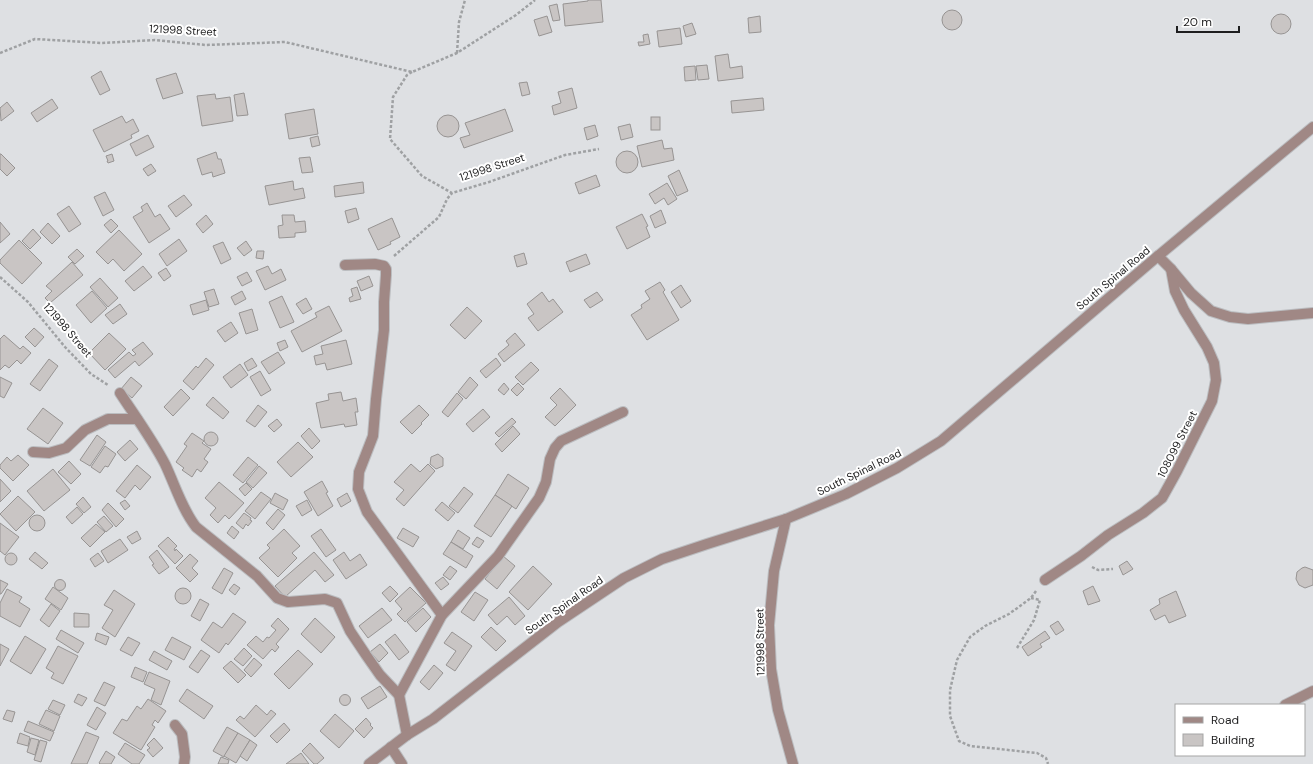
<svg xmlns="http://www.w3.org/2000/svg" width="1313" height="764" viewBox="0 0 1313 764" font-family="'DM Sans',sans-serif">
	<style>
		.building { fill: #c9c5c4; stroke: #979493 }
		.lines { fill: none; stroke-linecap: round; stroke-linejoin: round }
		.minor-casing { stroke: #bbbdc0; stroke-width: 12 }
		.path { stroke: #9fa1a3; stroke-width: 2.5; stroke-dasharray: 3 2; stroke-linecap: butt }
		.minor { stroke: #a08885; stroke-width: 10 }
		.labels { text-anchor: middle; dominant-baseline: central; stroke-width: 4; stroke-linejoin: round; paint-order: stroke }
		.street-label { font-size: 11px; fill: #1e1e1f; stroke: #fff }
	</style>
	<rect width="100%" height="100%" fill="#dee0e3"/>
	<g class="building">
		<path d="M588 0H601L603 22 565 26 563 4 588 1Z"/>
		<path d="M557 4 560 20 553 21 549 6Z"/>
		<circle cx="952" cy="20" r="10"/>
		<circle cx="1281" cy="24" r="10"/>
		<path d="M547 16 552 32 539 36 534 20Z"/>
		<path d="M760 16 761 32 749 33 748 18Z"/>
		<path d="M692 23 696 34 686 37 683 26Z"/>
		<path d="M680 28 682 44 659 47 657 31Z"/>
		<path d="M648 34 650 44 639 46 638 42H644L643 35Z"/>
		<path d="M728 54 730 68 742 66 743 78 718 81 715 56Z"/>
		<path d="M707 65 709 79 698 80 696 66Z"/>
		<path d="M695 66 696 80 685 81 684 67Z"/>
		<path d="M101 71 110 90 100 95 91 77Z"/>
		<path d="M176 73 183 93 163 99 156 79Z"/>
		<path d="M527 82 530 94 522 96 519 83Z"/>
		<path d="M572 88 577 108 554 115 552 106 561 103 558 92Z"/>
		<path d="M244 93 248 115 237 116 234 95Z"/>
		<path d="M215 94 216 99 230 97 233 121 202 126 197 96Z"/>
		<path d="M763 98 764 110 732 113 731 101Z"/>
		<path d="M52 99 58 108 37 122 31 113Z"/>
		<path d="M7 102 14 111 1 121 0 108Z"/>
		<path d="M314 109 318 134 289 139 285 114Z"/>
		<path d="M505 109 513 131 464 148 460 138 470 135 465 123Z"/>
		<circle cx="448" cy="126" r="11"/>
		<path d="M122 116 126 123 133 119 139 131 131 135 132 138 104 152 93 130Z"/>
		<rect x="651" y="117" width="9" height="13"/>
		<path d="M630 124 633 137 621 140 618 127Z"/>
		<path d="M595 125 598 136 587 140 584 128Z"/>
		<path d="M148 135 154 147 136 156 130 144Z"/>
		<path d="M318 136 320 145 312 147 310 138Z"/>
		<path d="M662 140 664 149 672 148 674 160 642 167 637 146Z"/>
		<circle cx="627" cy="162" r="11"/>
		<path d="M216 152 218 159H221L225 173 213 177 212 172 202 175 197 159Z"/>
		<path d="M0 154H1L15 168 7 176 0 169Z"/>
		<path d="M112 154 114 161 108 163 107 161H108L106 156Z"/>
		<path d="M310 157 313 172 302 173 299 158Z"/>
		<path d="M151 164 156 171 148 176 143 169Z"/>
		<path d="M679 170 688 191 677 196 668 176Z"/>
		<path d="M596 175 600 186 579 194 575 183Z"/>
		<path d="M293 181 294 190 303 188 305 198 269 205 265 186Z"/>
		<path d="M363 182 364 193 335 197 334 186Z"/>
		<path d="M667 183 677 199 668 205 664 198 655 204 649 194Z"/>
		<path d="M105 192 114 210 103 216 94 197Z"/>
		<path d="M184 195 192 205 176 217 168 206Z"/>
		<path d="M147 203 155 217 160 214 170 229 149 243 133 217 143 211 141 207Z"/>
		<path d="M69 206 81 224 69 232 57 214Z"/>
		<path d="M356 208 359 219 348 223 345 211Z"/>
		<path d="M661 210 666 223 655 228 650 216Z"/>
		<path d="M642 214 648 226 646 227 650 237 627 249 616 227Z"/>
		<path d="M206 215 213 224 203 233 196 224Z"/>
		<path d="M282 215H294L295 222 305 221 306 232 295 233V237L279 238 278 226 283 225Z"/>
		<path d="M392 218 400 237 390 242 391 244 378 250 368 229Z"/>
		<path d="M111 219 118 226 111 233 104 225Z"/>
		<path d="M0 222 10 234 0 243Z"/>
		<path d="M48 223 60 236 52 244 40 232Z"/>
		<path d="M33 229 41 238 30 249 22 241Z"/>
		<path d="M119 230 142 254 124 271 113 259 108 264 96 252Z"/>
		<path d="M179 239 187 251 167 266 159 254Z"/>
		<path d="M19 240 42 263 22 284 0 263V260Z"/>
		<path d="M246 241 252 250 244 256 237 248Z"/>
		<path d="M223 242 231 259 221 264 213 246Z"/>
		<path d="M77 249 84 256 75 264 68 257Z"/>
		<path d="M257 251H264L263 259 256 258Z"/>
		<path d="M524 253 527 264 517 267 514 256Z"/>
		<path d="M586 254 590 264 570 272 566 262Z"/>
		<path d="M72 262 83 275 50 303 45 298 52 291 46 286Z"/>
		<path d="M143 266 152 277 134 291 125 281Z"/>
		<path d="M268 266 272 274 281 269 286 280 265 290 256 271Z"/>
		<path d="M166 268 171 276 164 281 158 273Z"/>
		<path d="M247 272 252 281 242 286 237 277Z"/>
		<path d="M369 276 373 286 361 291 357 281Z"/>
		<path d="M100 278 118 298 108 307 90 287Z"/>
		<path d="M660 282 665 290 663 292 679 320 647 340 631 315 642 308 641 305 650 299 645 291Z"/>
		<path d="M681 285 691 301 681 308 671 292Z"/>
		<path d="M357 287 361 299 350 302 349 298 353 296 351 289Z"/>
		<path d="M214 289 219 304 209 307 204 292Z"/>
		<path d="M92 291 107 308 91 323 76 305Z"/>
		<path d="M242 291 246 299 235 305 231 297Z"/>
		<path d="M542 292 549 302 553 299 563 312 538 331 528 318 534 314 527 304Z"/>
		<path d="M597 292 603 300 590 308 584 300Z"/>
		<path d="M282 296 294 322 280 328 269 302Z"/>
		<path d="M306 298 312 309 303 314 296 304Z"/>
		<path d="M206 300 209 310 193 315 190 305Z"/>
		<path d="M120 304 127 314 113 324 105 315Z"/>
		<path d="M329 306 342 331 302 352 291 331 317 317 315 313Z"/>
		<path d="M467 307 482 321 465 339 450 325Z"/>
		<path d="M252 309 258 330 246 334 239 313Z"/>
		<path d="M231 322 238 333 225 342 217 331Z"/>
		<path d="M34 328 44 337 35 347 25 337Z"/>
		<path d="M109 333 126 349 105 370 89 353Z"/>
		<path d="M515 333 525 345 504 362 498 354 509 345 506 341Z"/>
		<path d="M4 335 20 349 23 346 31 353 21 364 17 360 9 368 5 365 0 370V339Z"/>
		<path d="M285 340 288 347 280 351 277 343Z"/>
		<path d="M346 340 352 364 327 370 325 363 316 365 314 356 323 354 321 346Z"/>
		<path d="M143 342 153 354 139 366 135 361 115 378 108 370 129 352 133 356 136 354 132 350Z"/>
		<path d="M278 352 285 363 269 374 261 362Z"/>
		<path d="M206 358 214 365 193 390 183 381 196 366 198 368Z"/>
		<path d="M252 358 257 366 248 371 244 363Z"/>
		<path d="M496 358 501 365 486 378 480 371Z"/>
		<path d="M49 359 58 366 40 391 30 384Z"/>
		<path d="M531 362 539 370 523 385 515 377Z"/>
		<path d="M240 364 248 375 231 388 223 377Z"/>
		<path d="M260 371 271 390 261 396 250 377Z"/>
		<path d="M0 377 12 383 4 398 0 396Z"/>
		<path d="M131 377 142 386 132 398 121 389Z"/>
		<path d="M470 377 478 385 466 399 458 392Z"/>
		<path d="M504 383 509 389 504 395 498 390Z"/>
		<path d="M518 383 524 389 517 396 511 390Z"/>
		<path d="M560 388 576 405 555 426 545 417 557 405 550 398Z"/>
		<path d="M181 389 190 398 173 416 164 407Z"/>
		<path d="M341 392 343 401 356 398 358 412H355L357 425 345 427 344 424 321 428 316 403 329 400 328 394Z"/>
		<path d="M457 393 463 399 448 417 442 412Z"/>
		<path d="M213 397 229 412 223 419 206 405Z"/>
		<path d="M258 405 267 412 255 427 246 421Z"/>
		<path d="M419 405 429 415 421 423 422 424 412 434 400 422Z"/>
		<path d="M43 408 63 423 48 444 27 429Z"/>
		<path d="M483 409 490 417 473 432 466 424Z"/>
		<path d="M512 418 516 422 499 437 495 433Z"/>
		<path d="M277 419 282 425 274 432 268 426Z"/>
		<path d="M513 426 520 434 502 452 495 444Z"/>
		<path d="M309 428 320 441 312 449 301 436Z"/>
		<circle cx="211" cy="439" r="7"/>
		<path d="M192 433 204 441 202 443 211 449 204 459 208 462 201 472 197 469 192 477 182 470 184 468 176 462 187 446 184 444Z"/>
		<path d="M97 435 106 442 90 466 80 460Z"/>
		<path d="M130 440 138 449 125 461 117 452Z"/>
		<path d="M298 442 313 457 291 477 277 462Z"/>
		<path d="M105 446 116 454 108 467 105 466 100 473 91 467Z"/>
		<path d="M438 454 443 458V466L436 469 430 464 431 457Z"/>
		<path d="M18 455 29 465 13 481 0 468V465L7 457 11 461Z"/>
		<path d="M248 457 258 465 243 483 233 475Z"/>
		<path d="M69 461 81 474 71 484 58 472Z"/>
		<path d="M411 464 420 472 428 464 435 471 404 506 396 499 404 490 394 482Z"/>
		<path d="M137 465 151 477 140 490 135 485 125 498 116 491Z"/>
		<path d="M259 466 267 473 253 488 246 482Z"/>
		<path d="M53 469 70 490 44 511 27 491Z"/>
		<path d="M508 474 529 488 516 509 495 495Z"/>
		<path d="M0 479 11 491 0 502Z"/>
		<path d="M322 481 328 492 326 493 333 506 318 516 304 492Z"/>
		<path d="M219 482 244 503 229 519 225 515 218 523 210 515 216 508 205 498Z"/>
		<path d="M246 483 252 489 245 496 239 489Z"/>
		<path d="M464 487 473 494 458 513 449 506Z"/>
		<path d="M261 492 271 499 255 519 245 511Z"/>
		<path d="M275 493 288 500 283 510 270 503Z"/>
		<path d="M347 493 351 501 341 507 337 499Z"/>
		<path d="M495 495 512 506 491 537 474 526Z"/>
		<path d="M18 496 35 512 16 531 0 514Z"/>
		<path d="M83 497 91 507 84 513 76 504Z"/>
		<path d="M125 500 130 506 125 510 120 503Z"/>
		<path d="M307 500 312 510 302 516 296 506Z"/>
		<path d="M442 502 455 513 448 521 435 510Z"/>
		<path d="M108 503 124 519 116 527 102 510Z"/>
		<path d="M77 507 83 514 72 524 66 517Z"/>
		<path d="M278 509 285 515 273 530 266 523Z"/>
		<path d="M244 513 251 518 250 520 252 521 248 526 246 524 243 529 236 523Z"/>
		<circle cx="37" cy="523" r="8"/>
		<path d="M104 516 113 526 106 532 97 522Z"/>
		<path d="M0 523 19 537 5 555 0 551Z"/>
		<path d="M96 524 105 532 90 547 81 538Z"/>
		<path d="M232 526 239 532 234 539 227 533Z"/>
		<path d="M403 528 419 537 413 547 397 538Z"/>
		<path d="M284 529 300 546 292 553 297 558 278 577 259 558 270 548 267 545Z"/>
		<path d="M321 529 336 550 326 557 311 536Z"/>
		<path d="M458 530 470 538 463 549 451 542Z"/>
		<path d="M137 531 141 539 132 544 127 537Z"/>
		<path d="M168 537 177 546 174 549 175 551 176 549 183 556 175 564 158 546Z"/>
		<path d="M477 537 484 541 479 548 472 544Z"/>
		<path d="M120 539 128 550 108 563 101 551Z"/>
		<path d="M451 542 473 556 466 568 443 554Z"/>
		<path d="M157 550 169 567 159 574 152 565 154 564 149 557Z"/>
		<path d="M35 552 48 563 42 569 29 559Z"/>
		<path d="M314 552 334 575 325 582 315 570 285 597 275 586Z"/>
		<path d="M344 552 350 561 360 554 367 565 346 579 333 560Z"/>
		<circle cx="11" cy="559" r="6"/>
		<path d="M98 553 104 561 95 567 90 559Z"/>
		<path d="M190 554 198 561 192 568 198 574 190 582 176 568Z"/>
		<path d="M503 556 515 566 497 589 485 579Z"/>
		<path d="M1127 561 1133 569 1123 575 1119 566Z"/>
		<path d="M450 566 457 571 450 580 443 575Z"/>
		<path d="M533 566 552 584 528 610 509 592Z"/>
		<path d="M1305 567 1313 570V585L1305 588 1299 585 1296 579 1297 572 1302 568Z"/>
		<path d="M224 568 233 573 222 594 212 588Z"/>
		<path d="M443 577 449 584 441 590 435 583Z"/>
		<circle cx="60" cy="585" r="5.5"/>
		<path d="M0 580 8 584 1 594H0Z"/>
		<path d="M234 584 240 588 235 595 229 590Z"/>
		<path d="M390 586 398 594 390 602 382 593Z"/>
		<path d="M1093 586 1100 601 1088 605 1083 591Z"/>
		<path d="M53 587 68 598 61 610 45 599Z"/>
		<path d="M410 587 426 603 405 622 397 614 402 609 395 601Z"/>
		<circle cx="183" cy="596" r="8"/>
		<path d="M7 589 22 597 19 602 30 609 20 627 0 616V603Z"/>
		<path d="M114 590 135 604 115 637 102 628 113 610 104 605Z"/>
		<path d="M1176 591 1186 616 1169 623 1165 615 1155 620 1150 610 1160 604 1159 599Z"/>
		<path d="M475 592 488 600 474 621 461 612Z"/>
		<path d="M509 597 525 616 515 625 507 616 497 625 488 615Z"/>
		<path d="M200 599 209 604 200 621 191 616Z"/>
		<path d="M51 604 60 611 49 627 40 620Z"/>
		<path d="M382 608 392 620 368 638 359 626Z"/>
		<path d="M423 608 431 617 416 632 407 622Z"/>
		<path d="M74 613 89 614V627H74Z"/>
		<path d="M233 613 246 622 228 645 226 643 219 653 201 640 213 622 222 628Z"/>
		<path d="M278 618 289 629 276 644 279 647 275 652 272 649 263 659 247 645 256 636 263 642 267 637 269 638 276 630 271 626Z"/>
		<path d="M315 618 335 637 321 653 301 634Z"/>
		<path d="M1058 621 1064 630 1056 635 1050 626Z"/>
		<path d="M491 627 506 641 496 651 481 637Z"/>
		<path d="M61 630 84 643 78 653 56 639Z"/>
		<path d="M1045 631 1050 638 1040 644 1042 647 1028 656 1022 647Z"/>
		<path d="M452 632 472 646 455 671 446 665 456 651 444 643Z"/>
		<path d="M97 633 109 637 106 645 95 640Z"/>
		<path d="M395 634 409 652 399 660 385 642Z"/>
		<path d="M25 636 46 649 31 674 10 661Z"/>
		<path d="M128 637 140 643 132 656 120 650Z"/>
		<path d="M172 637 191 647 184 660 165 650Z"/>
		<path d="M0 644 9 649 0 666Z"/>
		<path d="M380 644 388 653 379 662 370 652Z"/>
		<path d="M58 646 78 656 63 684 51 678 54 673 46 668Z"/>
		<path d="M244 648 252 656 243 666 234 659Z"/>
		<path d="M201 650 210 656 198 673 189 667Z"/>
		<path d="M298 650 313 664 289 689 274 674Z"/>
		<path d="M154 651 172 661 167 670 149 660Z"/>
		<path d="M254 658 262 665 251 677 244 670Z"/>
		<path d="M231 661 246 675 238 683 223 668Z"/>
		<path d="M434 665 443 673 429 690 420 682Z"/>
		<path d="M135 667 147 672 143 682 131 677Z"/>
		<path d="M149 672 170 681 161 705 151 700 155 689 144 684Z"/>
		<path d="M104 682 115 687 105 706 94 701Z"/>
		<path d="M380 686 387 697 368 709 361 698Z"/>
		<path d="M187 689 213 706 204 719 179 701Z"/>
		<path d="M78 694 87 698 82 706 74 702Z"/>
		<circle cx="345" cy="700" r="5.5"/>
		<path d="M148 699 166 711 158 723 155 720 152 725 155 727 141 750 113 733 122 719 127 721 137 706 141 709Z"/>
		<path d="M53 700 65 705 60 715 48 709Z"/>
		<path d="M256 705 267 715 271 710 276 714 255 737 236 720 240 716 244 719Z"/>
		<path d="M97 707 106 713 96 730 87 725Z"/>
		<path d="M7 710 15 712 12 722 3 719Z"/>
		<path d="M46 710 60 716 54 731 39 724Z"/>
		<path d="M335 714 354 731 339 748 320 731Z"/>
		<path d="M366 718 371 724 370 725 373 728 364 738 355 729Z"/>
		<path d="M28 721 54 732 50 741 24 731Z"/>
		<path d="M284 723 290 730 277 743 270 736Z"/>
		<path d="M227 727 238 733 224 757 213 751Z"/>
		<path d="M86 732 99 737 87 764H71Z"/>
		<path d="M20 733 30 737 28 746 17 743Z"/>
		<path d="M238 733 250 740 236 763 224 756Z"/>
		<path d="M31 738 39 740 35 755 27 752Z"/>
		<path d="M154 738 163 748 153 757 147 750 150 748 147 745Z"/>
		<path d="M40 740 47 742 41 762 34 760Z"/>
		<path d="M250 740 257 745 247 761 240 756Z"/>
		<path d="M125 743 145 755 139 764H132L118 754Z"/>
		<path d="M310 743 324 758 317 764H314L302 751Z"/>
		<path d="M106 751 115 757 111 764H100L99 763Z"/>
		<path d="M301 753 309 764H286Z"/>
		<path d="M221 757 229 760 228 764H218Z"/>
	</g>
	<g class="lines">
		<defs>
			<g id="minor">
				<path d="M1158 256 1171 269 1191 293 1211 311 1230 317 1248 319 1313 313"/>
				<path d="M345 265 375 264 384 266 386 269V275L384 302V330L376 399 373 436 359 472 358 489 367 512 442 615"/>
				<path d="M120 393C135 416 152 439 165 464 175 485 182 509 196 527L257 576 277 598 288 602 325 599 337 603 350 631 366 655 380 675 399 695 407 735"/>
				<path d="M33 452 49 453 66 448 85 430 108 419H137"/>
				<path d="M786 519 774 571 769 625 771 669 778 710 793 764"/>
				<path d="M1045 580 1081 556 1108 535 1143 513 1162 498 1177 471 1212 401 1216 380 1214 363 1207 347 1184 310 1175 291 1171 269"/>
				<path d="M399 695 442 615 498 556 539 498 546 482 550 459 555 448 561 441 623 412"/>
				<path d="M1285 705 1313 691"/>
				<path d="M175 725 182 734 185 757 184 764"/>
				<path d="M391 747 402 764"/>
				<path d="M369 764 407 735 433 719 558 622 624 578 662 559 707 544 786 519 846 494 897 468 941 441 1158 256 1313 127"/>
			</g>
		</defs>
		<use href="#minor" class="minor-casing"/>
		<g class="path">
			<path d="M0 53 35 39 102 43 155 40 206 45 285 42 412 72 457 53 516 15 535 0"/>
			<path d="M457 53 459 22 465 0"/>
			<path d="M412 72 407 75 393 97 390 139 422 176 452 193 489 182 565 155 599 149"/>
			<path d="M394 256 439 217 447 199 452 193"/>
			<path d="M0 277 28 302 65 347 91 374 108 385"/>
			<path d="M1092 567 1098 570 1113 569"/>
			<path d="M1036 591 1031 598 1009 614 985 626 970 637 957 660 950 690V716L959 741 970 746 1037 753 1046 758 1048 764"/>
			<path d="M1017 648 1034 620 1040 600 1031 598"/>
		</g>
		<use href="#minor" class="minor"/>
	</g>
	<g class="labels">
		<g class="street-label">
			<text transform="translate(183 30) rotate(3)">121998 Street</text>
			<text transform="translate(492 167) rotate(-18)">121998 Street</text>
			<text transform="translate(1113 278) rotate(-40)">South Spinal Road</text>
			<text transform="translate(68 330) rotate(49)">121998 Street</text>
			<text transform="translate(1177 444) rotate(-63)">108099 Street</text>
			<text transform="translate(859 472) rotate(-26)">South Spinal Road</text>
			<text transform="translate(564 605) rotate(-35)">South Spinal Road</text>
			<text transform="translate(760 642) rotate(-91)">121998 Street</text>
		</g>
	</g>
	<rect x="1175" y="704" width="130" height="52" fill="#ffffff" stroke="#a5a5a5"/>
	<rect x="1183" y="717" width="20" height="6" fill="#a08885" stroke="#a5a5a5"/>
	<text x="1211" y="724" font-size="12" fill="#1e1e1f">Road</text>
	<rect x="1183" y="734" width="20" height="12" fill="#c9c5c4" stroke="#a5a5a5"/>
	<text x="1211" y="744" font-size="12" fill="#1e1e1f">Building</text>
	<path d="M1177 26v6h62v-6" fill="none" stroke="#1e1e1f" stroke-width="2"/>
	<text x="1183" y="26" font-size="12" fill="#1e1e1f" stroke="#ffffff" stroke-width="3" paint-order="stroke">20 m</text>
</svg>
